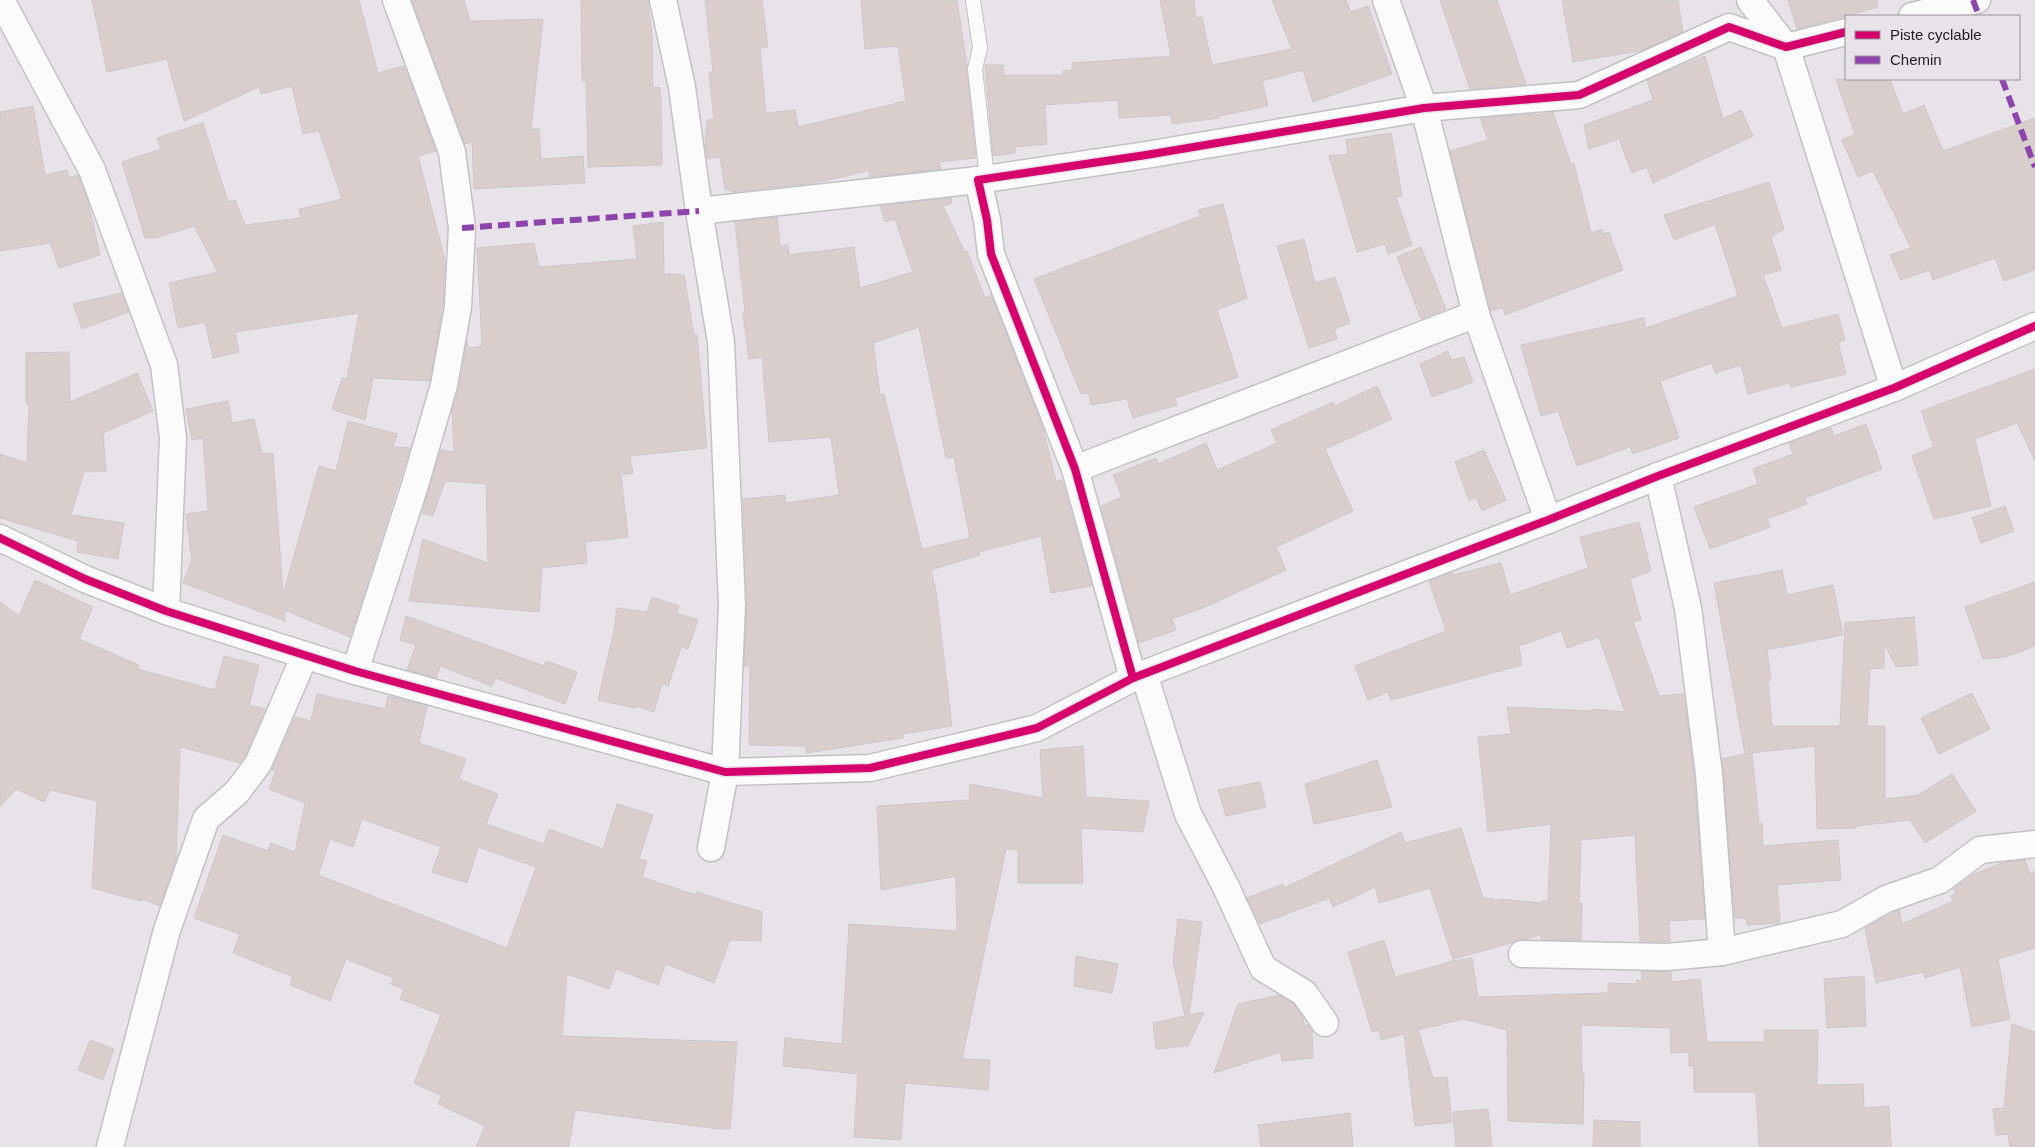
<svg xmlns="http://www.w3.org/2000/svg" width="2035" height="1147" viewBox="0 0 2035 1147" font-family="Helvetica,sans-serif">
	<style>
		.building { fill: #d9cecc; stroke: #ccc8ca; fill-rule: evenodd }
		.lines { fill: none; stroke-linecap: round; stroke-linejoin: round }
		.service-casing { stroke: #c4c1c4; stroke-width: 16 }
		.minor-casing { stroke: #c4c1c4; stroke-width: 29 }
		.service { stroke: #fbfbfc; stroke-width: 14 }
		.minor { stroke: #fbfbfc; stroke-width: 26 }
		.quiet { stroke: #8e44ad; stroke-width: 6; stroke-dasharray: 12 6; stroke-linecap: butt }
		.cycleway-casing { stroke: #e8e2e9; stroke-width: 11 }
		.cycleway { stroke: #d6006c; stroke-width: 8 }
	</style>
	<rect width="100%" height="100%" fill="#e7e3e8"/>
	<g class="building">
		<path d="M92 0H359L378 73 404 66 436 151 418 156 445 260 443 305 430 381 373 378 365 420 332 409 342 378 347 379 359 313 235 332 239 352 213 358 205 322 178 328 169 283 218 272 194 226 156 238H145L122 162 161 149 157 138 203 123 228 202 235 200 245 225 301 218 299 209 342 199 319 131 303 134 292 86 261 94 259 87 184 121 167 59 107 72Z"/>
		<path d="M412 0H464L470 21 543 19 531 129H539L541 159 583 156 585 183 474 189 472 142 465 144Z"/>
		<path d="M581 0H648L652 35 653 88 659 87 661 99 662 165 588 167 586 81H582Z"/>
		<path d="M705 0H762L768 47 760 48 766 113 795 110 798 127 906 101 898 46 865 49 861 0H957L967 66 976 158 939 162 941 169 870 177 869 171 814 183 731 192V190H725L720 157 707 159 705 142 707 120 714 119 709 72H713Z"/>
		<path d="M1160 0H1194L1196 18 1202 17 1212 65 1292 49 1272 0H1346L1351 12 1368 6 1392 74 1313 102 1303 70 1262 81 1268 106 1219 116V118L1172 124 1171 115 1119 118 1118 100 1045 105 1047 144 1015 147V153L993 156 985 65H1003L1004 75H1063V71L1072 70V63L1171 56Z"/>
		<path d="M1440 0H1497L1526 84 1470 89Z"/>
		<path d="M1562 0H1678L1683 32 1640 51 1573 62Z"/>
		<path d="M1788 0H1877L1878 7 1797 29Z"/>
		<path d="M1705 56 1723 119 1741 110 1753 136 1653 183 1647 167 1632 173 1619 139 1589 149 1584 125 1653 100 1647 80Z"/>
		<path d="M1836 79H1890L1903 114 1924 105 1943 151 2035 118V270L2004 281 1995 258 1933 280 1930 270 1901 280 1890 255 1911 248 1873 171 1858 177 1842 140 1855 134Z"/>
		<path d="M33 106 45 175 67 170 69 178 78 175 88 202 100 255 59 268 50 243 0 251V112Z"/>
		<path d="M1553 112 1571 164 1574 163 1591 233 1602 229 1604 234 1609 232 1623 270 1505 315 1503 308 1491 311 1450 151 1488 140 1480 118 1536 114 1537 115Z"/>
		<path d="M1391 133 1402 196 1396 197 1412 245 1388 254 1385 244 1357 252 1329 156 1348 154 1346 140Z"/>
		<path d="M1769 182 1784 229 1771 237 1781 270 1763 275 1782 328 1838 314 1845 340 1838 342 1846 374 1791 387 1789 383 1748 394 1741 365 1715 373 1712 363 1660 381 1679 438 1633 454 1630 447 1577 466 1558 411 1541 416 1521 345 1644 318 1646 328 1738 296 1715 224 1674 240 1664 215Z"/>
		<path d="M951 198 952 203 943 206 965 252 967 251 985 298 991 295 1042 425 1056 481 1062 480 1092 586 1051 593 1041 536 979 552 980 555 931 570 936 591 952 726 903 734V738L806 753V746L749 745 750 666H744L747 604 743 499 785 495 786 503 839 495 831 437 769 442 762 357 749 359 743 313 745 312 735 222 777 217 780 246 788 245 789 255 854 247 860 288 913 272 895 219 885 222 880 206ZM919 327 946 458 954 457 970 538 922 549 884 394 880 395 873 343Z"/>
		<path d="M1223 204 1247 298 1217 310 1238 377 1175 398 1177 405 1133 418 1127 399 1091 405 1089 393 1081 394 1034 279 1200 216 1198 210Z"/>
		<path d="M663 222 664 274 684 275 694 335H697L707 448 630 456 633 473 621 475 628 537 585 542 587 563 542 568 539 612 409 601 423 539 488 563 486 484 445 481 433 516 422 513 441 450 454 452 452 412 459 388 467 342 468 348 482 346 477 248 534 243 539 267 637 259 633 226Z"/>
		<path d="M1304 239 1315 283 1335 277 1350 323 1334 329 1337 339 1309 348 1277 246Z"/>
		<path d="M1421 247 1446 309 1421 319 1397 257Z"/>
		<path d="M122 293 128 312 82 329 73 304Z"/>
		<path d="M1448 351 1451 360 1464 357 1473 382 1432 397 1420 364Z"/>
		<path d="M69 352 70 402 137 373 153 411 103 433 106 471 84 472 71 515 124 523 118 559 77 552 78 541 0 518V454L27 463 29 404H26V353Z"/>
		<path d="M2035 369V461L2017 423 1975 439 1991 506 1934 519 1912 456 1934 447 1921 411Z"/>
		<path d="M1377 386 1392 419 1325 449 1353 511 1276 547 1286 570 1205 607 1172 619 1176 630 1139 643 1101 506 1122 497 1113 475 1156 458 1158 464 1206 443 1217 470 1277 443 1271 430 1333 402 1335 406Z"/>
		<path d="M228 401 232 423 254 419 262 454 273 453 283 595 319 466 336 471 348 421 397 434 393 447 410 448 350 637 284 610 285 621 183 583 192 560 186 514 208 511 203 438 192 440 186 409Z"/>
		<path d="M1866 424 1882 469 1805 498 1807 504 1767 519 1770 527 1710 549 1694 507 1758 484 1753 469 1793 454 1789 443 1831 428 1834 436Z"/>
		<path d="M1484 450 1506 500 1482 511 1476 497 1469 500 1455 462Z"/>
		<path d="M2005 506 2014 531 1981 543 1972 518Z"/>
		<path d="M1639 522 1651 571 1630 579 1641 620 1633 622 1659 696 1684 694 1694 775 1705 919 1669 921 1670 942 1640 941 1635 835 1581 840 1579 903H1582L1581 940 1541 939V935L1453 959 1430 888 1379 903 1375 887 1333 907 1329 898 1260 924 1247 898 1283 884 1284 888 1401 832 1405 843 1461 828 1483 898 1494 899 1495 901 1500 899 1542 903V901H1548L1551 824 1488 832 1478 737 1511 734 1507 707 1591 711 1592 709 1625 712 1599 637 1567 648 1561 631 1519 646 1522 665 1391 700 1388 692 1368 700 1355 666 1446 631 1429 581 1452 572 1453 575 1501 563 1510 595 1588 568 1580 537Z"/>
		<path d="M1782 570 1787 595 1833 585 1843 635 1767 650 1771 680 1768 681 1772 726H1840L1845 623 1914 617 1918 665 1896 667 1884 643V668L1870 669 1867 726H1885V799L1918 795 1952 774 1976 811 1925 843 1910 820 1856 826V828L1817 829 1815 746 1752 753 1759 823H1762L1763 846 1838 840 1841 880 1777 885 1780 923 1747 925 1746 918H1735L1722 759 1748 753 1745 754 1714 583Z"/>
		<path d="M35 580 93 607 79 639 139 665 137 669 215 690 224 656 259 665 249 705 265 709 245 756 240 763 180 747 176 858 160 906 142 899 141 901 92 888 97 801 50 790 44 802 16 789 0 807V602L19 616Z"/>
		<path d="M2035 582V646L2006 657 1983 659 1965 607Z"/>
		<path d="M652 597 679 606 676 613 698 620 688 649 681 647 668 686 662 684 654 712 636 706 635 708 598 700 614 630 617 608 647 612Z"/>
		<path d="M406 616 544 666 546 661 577 672 565 704 495 678 492 686 440 666 436 678 407 670 416 645 400 640Z"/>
		<path d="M1972 693 1990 729 1939 754 1921 718Z"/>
		<path d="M317 694 385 709 388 696 427 706 419 743 466 759 459 779 498 794 486 824 544 844 549 829 603 849 617 804 653 815 639 859 647 861 642 877 696 895V892L762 912 761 941 730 940 714 983 666 964 658 985 616 969 609 989 567 974 562 1036 737 1042 730 1129H718L575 1110 569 1147H476L485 1126 438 1104 442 1096 414 1083 441 1015 400 999 404 989 391 984 394 978 346 959 330 1001 290 985 293 977 233 953 240 934 194 918 223 835 268 851 271 843 295 852 305 803 269 789 276 771 272 770 295 717 311 721ZM362 819 441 847 432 872 467 883 478 847 536 867 507 948 318 875 330 839 353 847Z"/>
		<path d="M1083 746 1086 797 1149 801 1143 832 1081 828 1083 883H1018V850L1006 849 962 1059 990 1060 988 1090 905 1083 901 1140 854 1137 858 1074 783 1066 785 1038 842 1044 849 924 957 931 956 876 881 890 877 806 969 800 970 784 1043 798 1040 750Z"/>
		<path d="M1377 760 1392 807 1314 824 1305 784Z"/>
		<path d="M1260 782 1266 807 1226 816 1218 790Z"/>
		<path d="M2025 860 2030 874 2035 871V948L1998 959 2010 1019 1972 1027 1960 967 1925 978 1923 972 1876 983 1865 928 1899 910 1902 924 1953 901 1951 896 1956 893 1953 889 1974 874 2004 862Z"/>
		<path d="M1178 919 1202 922 1189 1015 1204 1012 1188 1046 1156 1049 1153 1023 1185 1016 1173 961Z"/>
		<path d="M1384 940 1395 977 1447 963V962L1472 958 1478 997 1608 993V983L1636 984 1637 980 1642 981 1641 971 1671 972V982L1700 979 1707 1042H1765L1764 1030H1818L1817 1085 1863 1084 1864 1108 1889 1106 1891 1147H1759L1756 1092H1694V1066H1689V1052L1671 1053 1670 1028 1581 1025 1582 1073H1584L1583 1124 1508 1121 1507 1030 1463 1019 1418 1030 1433 1078 1447 1077 1452 1122 1415 1126 1404 1034 1381 1040 1379 1030 1372 1032 1348 952Z"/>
		<path d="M1076 956 1118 964 1112 993 1074 986Z"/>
		<path d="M1864 976 1866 1026 1827 1028 1824 979Z"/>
		<path d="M1279 995 1294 1004 1303 1018 1305 1026 1308 1025 1312 1031 1313 1058 1282 1061 1281 1052 1214 1073 1238 1004Z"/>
		<path d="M2012 1024 2035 1032V1147H2010L2008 1134 1996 1135 1993 1109 2004 1108Z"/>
		<path d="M90 1040 114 1049 103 1080 78 1070Z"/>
		<path d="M1488 1109 1492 1147H1456L1453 1112Z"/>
		<path d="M1350 1113 1353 1147H1261L1258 1125Z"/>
		<path d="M1594 1120 1640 1122V1147H1593Z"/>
	</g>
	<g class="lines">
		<defs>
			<path id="service" d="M973 0 980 48 975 69 987 178"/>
			<g id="minor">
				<path d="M1 0 92 170 164 365 173 438 166 611"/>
				<path d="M663 0 682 87 699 211 721 342 732 605 725 772 711 848"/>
				<path d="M1386 0 1424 108 1476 314 1548 520"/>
				<path d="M1750 0 1786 47 1894 388"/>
				<path d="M1912 16 1977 0"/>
				<path d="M699 211 978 180"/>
				<path d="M1075 469 1476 314"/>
				<path d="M1658 476 1688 608 1709 774 1722 952"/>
				<path d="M0 538 85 579 166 611 355 671 725 772 870 768 1037 728 1133 678 1548 520 1658 476 1894 388 2035 326"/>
				<path d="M355 671 415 485 444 385 458 307 462 228 452 152 396 0"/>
				<path d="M1144 674 1188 814 1226 887 1263 968 1304 993 1325 1023"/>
				<path d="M1133 678 1075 469 991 254 987 220 978 180 1146 155 1424 108 1579 95 1729 27 1786 47 1846 32"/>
				<path d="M1522 954 1667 957 1722 952 1842 924 1886 899 1940 880 1980 850 2035 844"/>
				<path d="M110 1147 167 930 206 819 237 792 258 764 305 655"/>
			</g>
		</defs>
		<use href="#service" class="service-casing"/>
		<use href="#minor" class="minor-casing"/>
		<use href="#service" class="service"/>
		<use href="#minor" class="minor"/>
		<g class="quiet">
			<path d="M1973 0 1979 16"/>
			<path d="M2002 79 2035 167"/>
			<path d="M462 228 699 211"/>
		</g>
		<defs>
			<g id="cycleway">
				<path d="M0 538 85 579 166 611 355 671 725 772 870 768 1037 728 1133 678 1548 520 1658 476 1894 388 2035 326"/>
				<path d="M1133 678 1075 469 991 254 987 220 978 180 1146 155 1424 108 1579 95 1729 27 1786 47 1846 32"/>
			</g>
		</defs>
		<use href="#cycleway" class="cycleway-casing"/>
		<use href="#cycleway" class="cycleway"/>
	</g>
	<rect x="1845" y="15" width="175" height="65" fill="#e8e2e9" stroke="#989398"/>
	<rect x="1855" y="31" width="25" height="8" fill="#d6006c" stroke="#989398"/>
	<text x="1890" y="40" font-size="15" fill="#1f1d1f">Piste cyclable</text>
	<rect x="1855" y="56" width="25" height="8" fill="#8e44ad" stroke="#989398"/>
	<text x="1890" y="65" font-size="15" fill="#1f1d1f">Chemin</text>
</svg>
